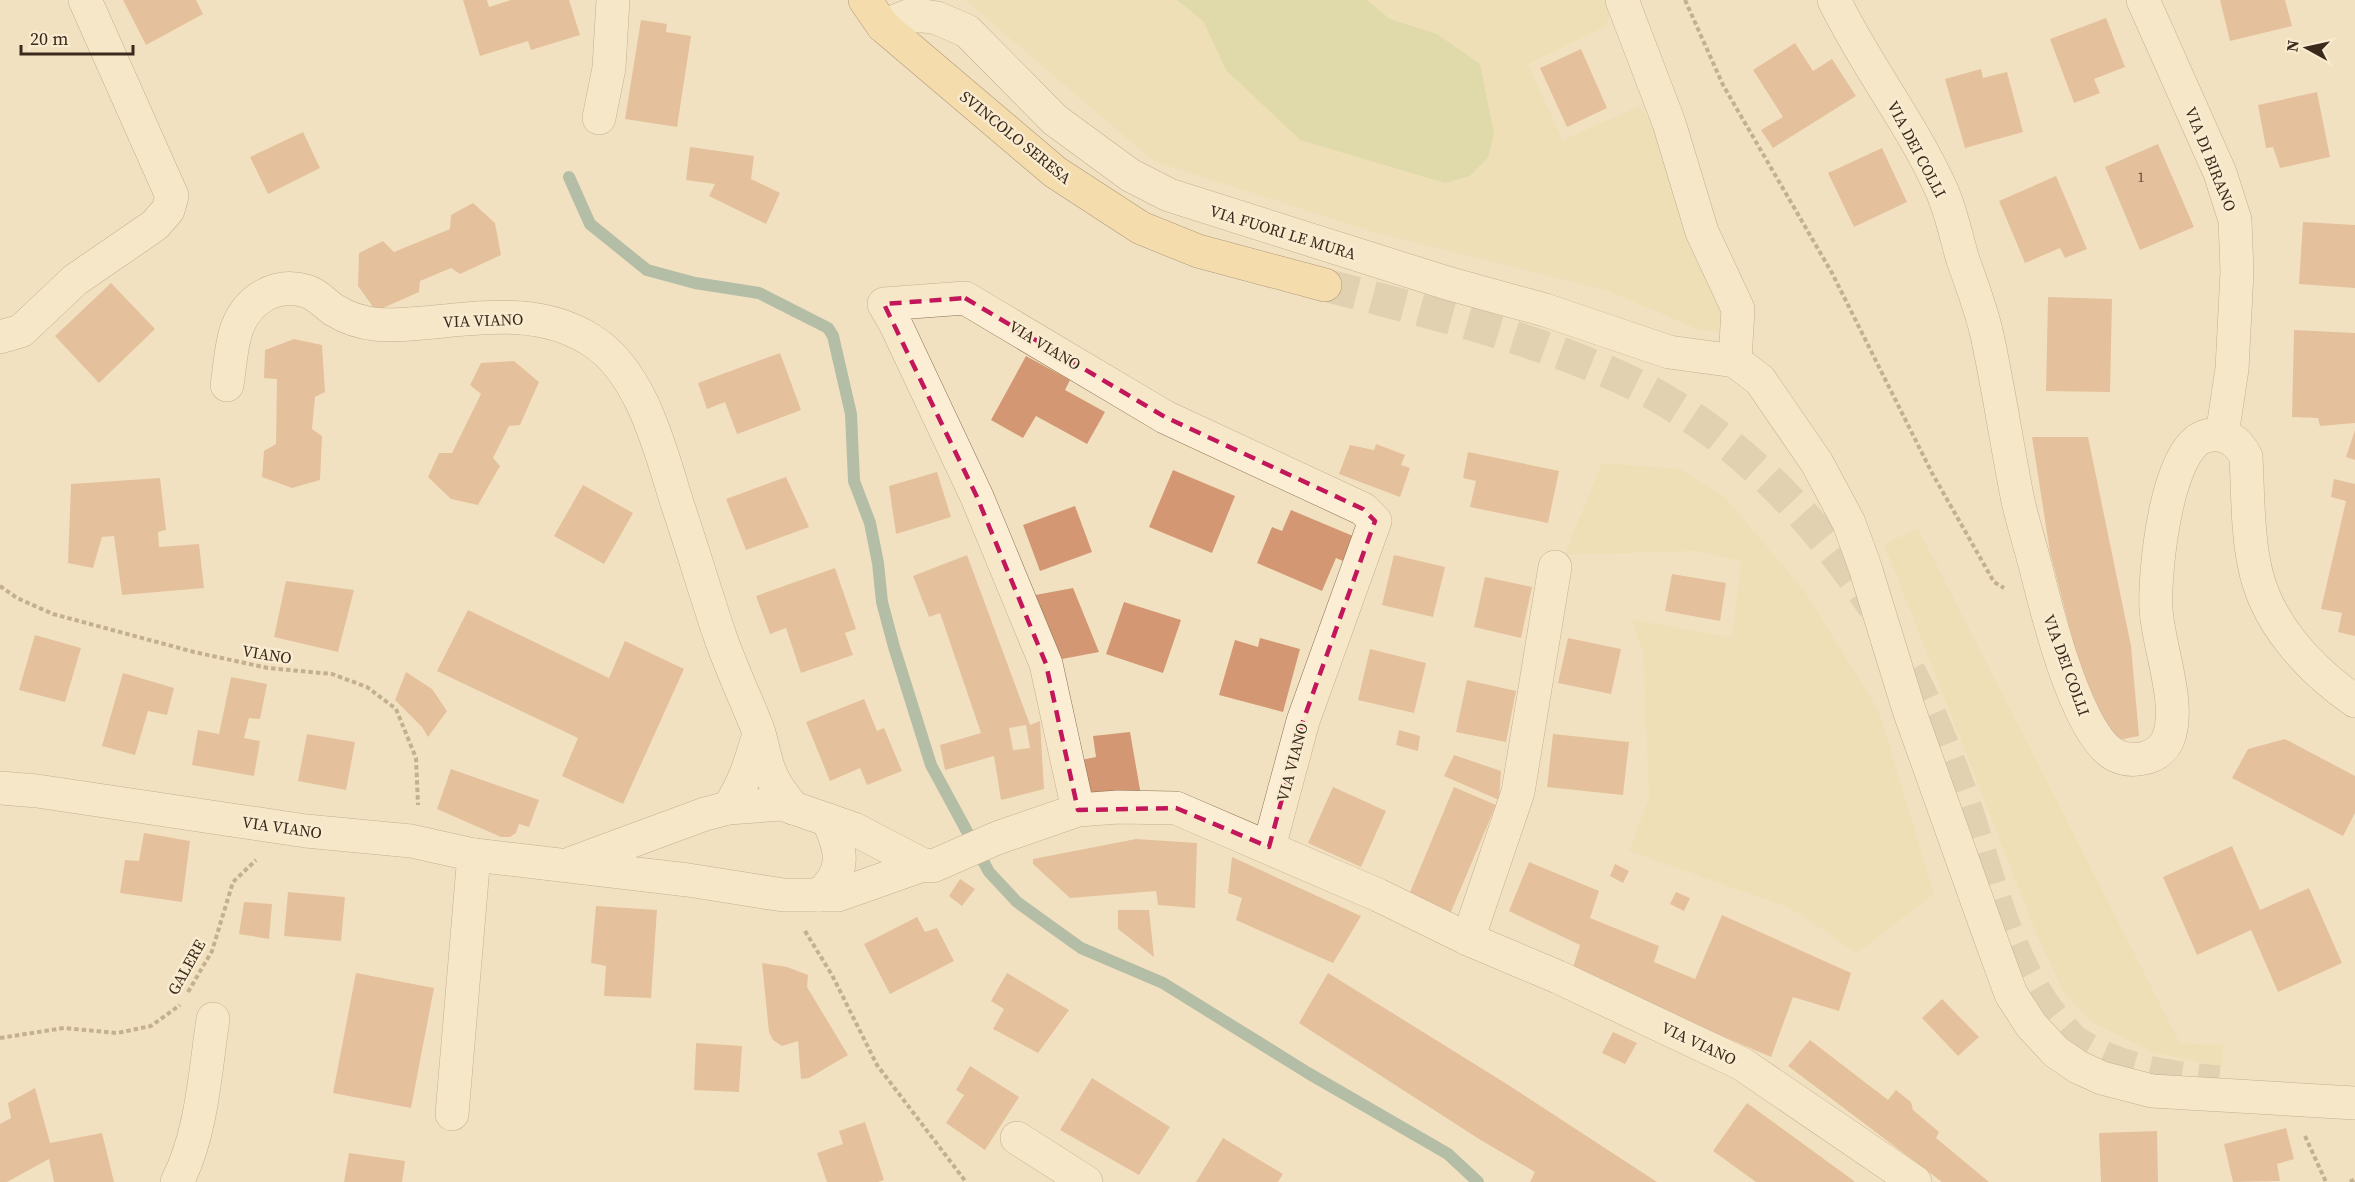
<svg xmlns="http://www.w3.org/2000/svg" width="2355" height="1182" viewBox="0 0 2355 1182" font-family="'Source Serif 4',serif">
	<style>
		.farmland { fill: #e8dcad }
		.green { fill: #cbd193 }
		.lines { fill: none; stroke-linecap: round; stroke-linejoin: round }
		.stream { stroke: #699287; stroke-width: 12 }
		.building { fill: #d39873; fill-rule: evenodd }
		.major-tunnel { stroke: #cdbc9f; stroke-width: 33; stroke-dasharray: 33 16; stroke-linecap: butt }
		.minor-casing { stroke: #8c7156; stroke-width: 34 }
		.major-casing { stroke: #5a3f2b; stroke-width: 34 }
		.path { stroke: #8c7156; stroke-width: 4; stroke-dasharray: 4.5 3; stroke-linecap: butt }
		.minor { stroke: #fceed4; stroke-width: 33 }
		.major { stroke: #f8d694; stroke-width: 33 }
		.marked { fill: none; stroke: #c2185b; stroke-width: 4.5; stroke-dasharray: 12 8; stroke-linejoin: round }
		.labels { text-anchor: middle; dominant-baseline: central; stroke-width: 5; stroke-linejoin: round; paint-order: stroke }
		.number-label { font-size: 14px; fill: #614632 }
		.street-label { font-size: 16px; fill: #3b2a1c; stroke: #f8ebd0 }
	</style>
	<rect width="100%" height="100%" fill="#f2e1c0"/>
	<g class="farmland">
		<path d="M965 0H1177L1203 21 1226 70 1437 34 1390 19 1367 0H1609L1608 25 1528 64 1563 140 1639 106 1652 123 1732 326 1727 332 1701 331 1609 291 1376 233 1153 161Z"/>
		<path d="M1602 463 1680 469 1725 497 1806 593 1879 711 1934 894 1857 953 1790 908 1629 851 1649 797 1643 654 1631 619 1732 638 1741 561 1697 551 1564 555Z"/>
		<path d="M1918 528 2180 1043 2223 1045 2222 1068 2153 1052 2120 1036 2093 1023 2064 993 2037 936 1884 544Z"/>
	</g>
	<path class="green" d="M1177 0H1367L1390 19 1437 34 1480 64 1494 133 1488 158 1470 176 1445 183 1300 140 1226 70 1203 21Z"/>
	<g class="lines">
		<path class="stream" d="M569 177 590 224 647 270 695 283 759 293 828 328 833 336 851 414 854 481 870 523 878 563 882 602 894 647 931 765 989 872 1017 902 1081 948 1163 983 1308 1073 1448 1154 1478 1182"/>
	</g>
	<g class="building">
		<path d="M123 0H196L203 14 146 45Z"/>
		<path d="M463 0H487L489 7 511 0H569L580 35 531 50 528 41 480 56Z"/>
		<path d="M2220 0H2285L2292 26 2230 41Z"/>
		<path d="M2106 18 2125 67 2094 79 2100 93 2074 103 2050 39Z"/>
		<path d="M641 20 667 24 666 32 691 36 677 127 625 119Z"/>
		<path d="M1795 43 1813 71 1832 59 1856 96 1773 148 1761 130 1783 117 1753 70Z"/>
		<path d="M1581 49 1607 108 1567 127 1540 68Z"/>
		<path d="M1981 69 1983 78 2007 72 2023 132 1965 148 1945 79Z"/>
		<path d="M2317 92 2330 157 2280 168 2273 147 2266 148 2258 105Z"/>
		<path d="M303 132 320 168 268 194 250 157Z"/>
		<path d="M2158 144 2194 227 2140 250 2105 167Z"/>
		<path d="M690 147 754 156 751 179 780 193 766 224 709 196 715 184 686 180Z"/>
		<path d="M1882 148 1907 202 1854 227 1828 173Z"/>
		<path d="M2056 176 2087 249 2065 258 2060 248 2025 263 1999 201Z"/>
		<path d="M473 203 495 223 501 255 460 274 451 268 420 281 419 292 376 311 358 286 359 253 383 241 394 252 450 229 451 215Z"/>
		<path d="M2303 222 2355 225V288L2299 284Z"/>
		<path d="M111 283 155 329 99 383 55 336Z"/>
		<path d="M2048 297 2112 299 2110 392 2046 391Z"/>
		<path d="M2294 330 2355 333V423L2320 426 2318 418 2292 417Z"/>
		<path d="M294 339 322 345 325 392 315 397 312 429 322 436 320 480 292 488 262 477 264 451 276 444 277 379 264 378 265 350Z"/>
		<path d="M780 353 801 410 737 434 725 402 707 409 698 383Z"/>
		<path d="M1026 356 1070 380 1065 390 1105 412 1087 444 1036 416 1023 438 991 420Z"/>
		<path d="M514 361 539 382 520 425 509 426 493 458 500 466 478 505 451 499 428 477 439 453H452L481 394 470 385 481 363Z"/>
		<path d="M2355 430V460L2346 457Z"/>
		<path d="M2032 437H2088L2131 646 2139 736 2108 742 2077 657 2050 552Z"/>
		<path d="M1376 444 1405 455 1401 465 1410 468 1400 497 1339 474 1350 445 1374 450Z"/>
		<path d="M1468 452 1559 471 1548 523 1470 507 1476 481 1463 478Z"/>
		<path d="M1173 470 1235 496 1212 553 1149 527Z"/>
		<path d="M937 472 951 517 896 534 889 486Z"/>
		<path d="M786 477 809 527 746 550 726 499Z"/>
		<path d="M160 478 166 530 158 532 159 547 199 544 204 588 122 595 114 536 102 537 93 568 68 563 71 484Z"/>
		<path d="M2334 479 2355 484V636L2338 632 2342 613 2321 609 2346 501 2331 497Z"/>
		<path d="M583 485 633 513 604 564 554 536Z"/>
		<path d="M1075 506 1092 552 1040 571 1023 525Z"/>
		<path d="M1291 510 1353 536 1343 561 1336 558 1322 591 1257 563 1272 527 1282 531Z"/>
		<path d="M967 555 1030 725 1040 721 1044 789 1001 800 994 756 945 770 940 745 981 733 940 613 929 617 913 576ZM1026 725 1030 748 1013 750 1009 728Z"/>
		<path d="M1394 555 1445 567 1433 617 1382 605Z"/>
		<path d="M835 568 856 629 845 633 853 655 801 673 786 628 770 634 756 596Z"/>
		<path d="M1672 574 1726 583 1720 621 1665 611Z"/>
		<path d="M1485 577 1532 587 1521 638 1474 627Z"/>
		<path d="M286 581 354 590 338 652 274 637Z"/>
		<path d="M1073 588 1099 652 1057 660 1030 596Z"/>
		<path d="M1124 602 1181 620 1163 673 1106 654Z"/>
		<path d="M468 610 609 678 625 641 684 669 623 804 562 776 578 738 437 671Z"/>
		<path d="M35 635 81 648 65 702 19 690Z"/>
		<path d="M1260 638 1300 649 1283 712 1219 695 1235 640 1258 647Z"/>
		<path d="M1568 638 1621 649 1611 694 1558 683Z"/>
		<path d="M1370 649 1426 663 1414 713 1358 700Z"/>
		<path d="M406 672 432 689 447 711 428 737 422 727 395 700Z"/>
		<path d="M123 673 174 688 167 715 148 711 135 755 102 746Z"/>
		<path d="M231 677 267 684 260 719 249 718 244 738 260 741 254 776 192 765 198 730 219 734Z"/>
		<path d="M1467 680 1516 691 1506 742 1456 732Z"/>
		<path d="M864 699 877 731 884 728 902 771 867 785 860 768 830 781 806 722Z"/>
		<path d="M1399 730 1420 736 1418 751 1396 745Z"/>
		<path d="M1130 732 1142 801 1091 806 1081 760 1096 757 1093 736Z"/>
		<path d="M307 734 355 742 346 790 298 781Z"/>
		<path d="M1553 734 1629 742 1623 795 1547 787Z"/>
		<path d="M2285 739 2355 776V813L2343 836 2232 778 2248 749Z"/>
		<path d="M1454 755 1501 771 1499 800 1444 776Z"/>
		<path d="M451 769 539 800 529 827 519 824 516 833 510 837H501L437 809Z"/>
		<path d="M1333 787 1386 811 1361 867 1308 843Z"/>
		<path d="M1454 787 1496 805 1450 914 1408 897Z"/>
		<path d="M144 833 190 841 182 902 120 893 125 860 139 861Z"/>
		<path d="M1136 839 1197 843 1195 908 1158 905 1156 891 1070 898 1033 864V859Z"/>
		<path d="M2232 846 2260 910 2309 888 2342 963 2278 992 2251 930 2197 955 2163 877Z"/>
		<path d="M1232 857 1361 916 1333 963 1236 920 1242 898 1228 893Z"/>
		<path d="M1529 862 1599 891 1590 918 1659 946 1654 962 1695 979 1722 915 1851 973 1839 1011 1793 997 1771 1057 1572 971 1580 945 1509 911Z"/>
		<path d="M1615 864 1629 871 1623 883 1610 876Z"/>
		<path d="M960 879 975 889 962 906 949 896Z"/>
		<path d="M288 892 345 897 341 941 284 936Z"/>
		<path d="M1676 892 1690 898 1684 911 1670 904Z"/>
		<path d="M244 902 272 904 269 939 239 934Z"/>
		<path d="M596 906 657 910 651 998 604 996 606 966 591 963Z"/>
		<path d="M1118 910H1149L1154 957 1118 929Z"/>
		<path d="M917 917 925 932 937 928 954 961 890 994 864 944Z"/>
		<path d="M762 963 787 967 808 975 807 987 848 1055 809 1078 801 1079 798 1041 782 1046 773 1040 769 1032Z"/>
		<path d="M356 973 434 988 411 1108 333 1093Z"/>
		<path d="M1007 973 1069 1010 1038 1053 993 1029 1004 1009 991 1001Z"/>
		<path d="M1328 973 1510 1086 1657 1182H1530L1535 1172 1479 1139 1299 1023Z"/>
		<path d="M1942 999 1979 1037 1958 1056 1922 1018Z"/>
		<path d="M1613 1032 1637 1043 1625 1064 1602 1053Z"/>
		<path d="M1810 1040 1888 1100 1896 1090 1911 1102 1913 1110 1939 1132 1936 1138 1989 1182H1942L1788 1066Z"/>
		<path d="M696 1043 742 1046 739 1092 694 1090Z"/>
		<path d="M970 1066 1019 1097 985 1150 946 1123 964 1095 956 1090Z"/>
		<path d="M1092 1078 1170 1127 1139 1175 1060 1130Z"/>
		<path d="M35 1088 50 1143 102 1133 114 1182H54L49 1159 7 1182H0V1124L11 1118 8 1103Z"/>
		<path d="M1747 1103 1854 1181V1182H1756L1713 1151Z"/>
		<path d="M865 1122 884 1180 878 1182H827L817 1153 843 1144 839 1131Z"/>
		<path d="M2286 1128 2294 1159 2277 1164 2280 1181 2233 1182 2224 1144Z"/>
		<path d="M2157 1131 2158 1182H2101L2099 1133Z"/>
		<path d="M1223 1138 1283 1174 1278 1182H1196Z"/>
		<path d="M349 1153 405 1161 402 1182H344Z"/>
	</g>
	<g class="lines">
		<g class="major-tunnel">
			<path d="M1325 285C1420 310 1517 333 1608 372 1719 418 1809 509 1874 607"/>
			<path d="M1909 671C1928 706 1945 751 1959 788 1986 863 2006 966 2060 1026 2065 1031 2069 1038 2075 1042 2117 1070 2170 1078 2219 1082"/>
		</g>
		<defs>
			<g id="minor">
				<path d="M1622 0 1669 123 1702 232 1738 309 1735 361"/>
				<path d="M1834 0C1866 66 1912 124 1942 191 1951 212 1956 235 1962 257 1971 283 1981 308 1987 335 1999 390 2007 446 2018 501 2023 523 2030 545 2036 568 2046 609 2077 736 2115 755 2133 764 2160 759 2168 739 2182 705 2158 646 2156 609 2154 574 2166 446 2206 436 2224 431 2238 440 2246 457 2248 491 2247 529 2254 563 2264 621 2308 668 2355 701"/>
				<path d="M2143 0 2220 173 2235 220 2237 272 2232 369 2222 435"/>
				<path d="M883 26 908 16H924L937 18 967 31 1055 120 1130 175 1169 195 1447 283 1545 310 1669 352 1735 361 1760 380 1817 463 1849 523 1865 567 1909 710 1989 934 2011 994 2031 1025 2056 1052 2078 1067 2102 1078 2152 1091 2355 1103"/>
				<path d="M599 118 609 68 613 0"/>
				<path d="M0 337 21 331 75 280 155 225 168 210 172 196 85 0"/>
				<path d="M227 385C230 367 231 344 237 328 248 299 276 282 306 291 317 294 325 304 334 310 363 328 390 326 423 323 480 318 539 307 591 340 642 372 660 449 677 503 692 547 705 592 720 636 731 668 746 699 758 730 762 742 764 755 768 767 773 783 783 795 793 808"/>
				<path d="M0 788 37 791 306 831 411 841 474 855 688 880 783 895H838L923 865 933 866 997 838 1078 810 1118 807 1176 808 1378 895 1468 939 1558 977 1742 1064 1915 1182"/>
				<path d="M728 808C744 785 751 761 759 734"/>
				<path d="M1078 810 1046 664 977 497 895 323 884 304 965 298 1165 417 1363 509 1375 521 1303 721 1269 847"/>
				<path d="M572 863 705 814 728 808 782 804 854 829 923 865"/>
				<path d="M819 895C847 871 842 851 828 820"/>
				<path d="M1468 939 1518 792 1555 567"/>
				<path d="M452 1114 474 855"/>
				<path d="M1017 1138 1086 1182"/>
				<path d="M177 1182C202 1134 205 1072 213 1019"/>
			</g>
			<path id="major" d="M865 0 883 26 1055 172 1141 228 1198 251 1325 285"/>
		</defs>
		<use href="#minor" class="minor-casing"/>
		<use href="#major" class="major-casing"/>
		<g class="path">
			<path d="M1685 0 1723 85 1832 273 1932 473 1994 582 2004 588"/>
			<path d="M0 586 17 598 53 614 194 652 268 668 332 674 367 687 396 709 416 758 418 805"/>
			<path d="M805 931 832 975 877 1065 966 1182"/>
			<path d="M188 992 212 951 233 882 256 860"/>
			<path d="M0 1038 64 1028 117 1033 151 1026 180 1005"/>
			<path d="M2305 1136 2326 1182"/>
			<path d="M2350 1182 2355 1179"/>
		</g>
		<use href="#minor" class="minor"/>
		<use href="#major" class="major"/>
	</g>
	<path d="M0 0H2355V1182H0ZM965 298 1165 417 1363 509 1375 521 1303 721 1269 847 1176 808 1078 810 1046 664 977 497 884 304Z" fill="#f2e1c0" fill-opacity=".55" fill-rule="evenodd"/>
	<path class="marked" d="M965 298 1165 417 1363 509 1375 521 1303 721 1269 847 1176 808 1078 810 1046 664 977 497 884 304Z"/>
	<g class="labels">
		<g class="number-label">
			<text x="2141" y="177">1</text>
		</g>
		<g class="street-label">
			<text transform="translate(1016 137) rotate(39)">SVINCOLO SERESA</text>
			<text transform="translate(1917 149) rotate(62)">VIA DEI COLLI</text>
			<text transform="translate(2211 159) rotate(68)">VIA DI BIRANO</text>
			<text transform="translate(1283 232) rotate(17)">VIA FUORI LE MURA</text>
			<text transform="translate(483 320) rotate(-2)">VIA VIANO</text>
			<text transform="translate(1045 345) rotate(31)">VIA VIANO</text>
			<text transform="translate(267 654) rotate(9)">VIANO</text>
			<text transform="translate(2067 665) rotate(70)">VIA DEI COLLI</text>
			<text transform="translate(1292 762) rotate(-75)">VIA VIANO</text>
			<text transform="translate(282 827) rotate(8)">VIA VIANO</text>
			<text transform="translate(186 967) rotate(-61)">GALERE</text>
			<text transform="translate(1699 1043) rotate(25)">VIA VIANO</text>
		</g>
	</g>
	<g transform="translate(2307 48) rotate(278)" stroke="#f8ebd0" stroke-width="4.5" paint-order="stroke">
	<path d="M0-4.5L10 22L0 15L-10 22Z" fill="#3b2a1c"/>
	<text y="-9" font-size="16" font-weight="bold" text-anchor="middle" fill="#3b2a1c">N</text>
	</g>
	<path d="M21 45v9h112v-9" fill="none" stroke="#3b2a1c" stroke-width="3"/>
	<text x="30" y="45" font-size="18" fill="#3b2a1c" stroke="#f8ebd0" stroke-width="4.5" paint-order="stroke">20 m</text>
</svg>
